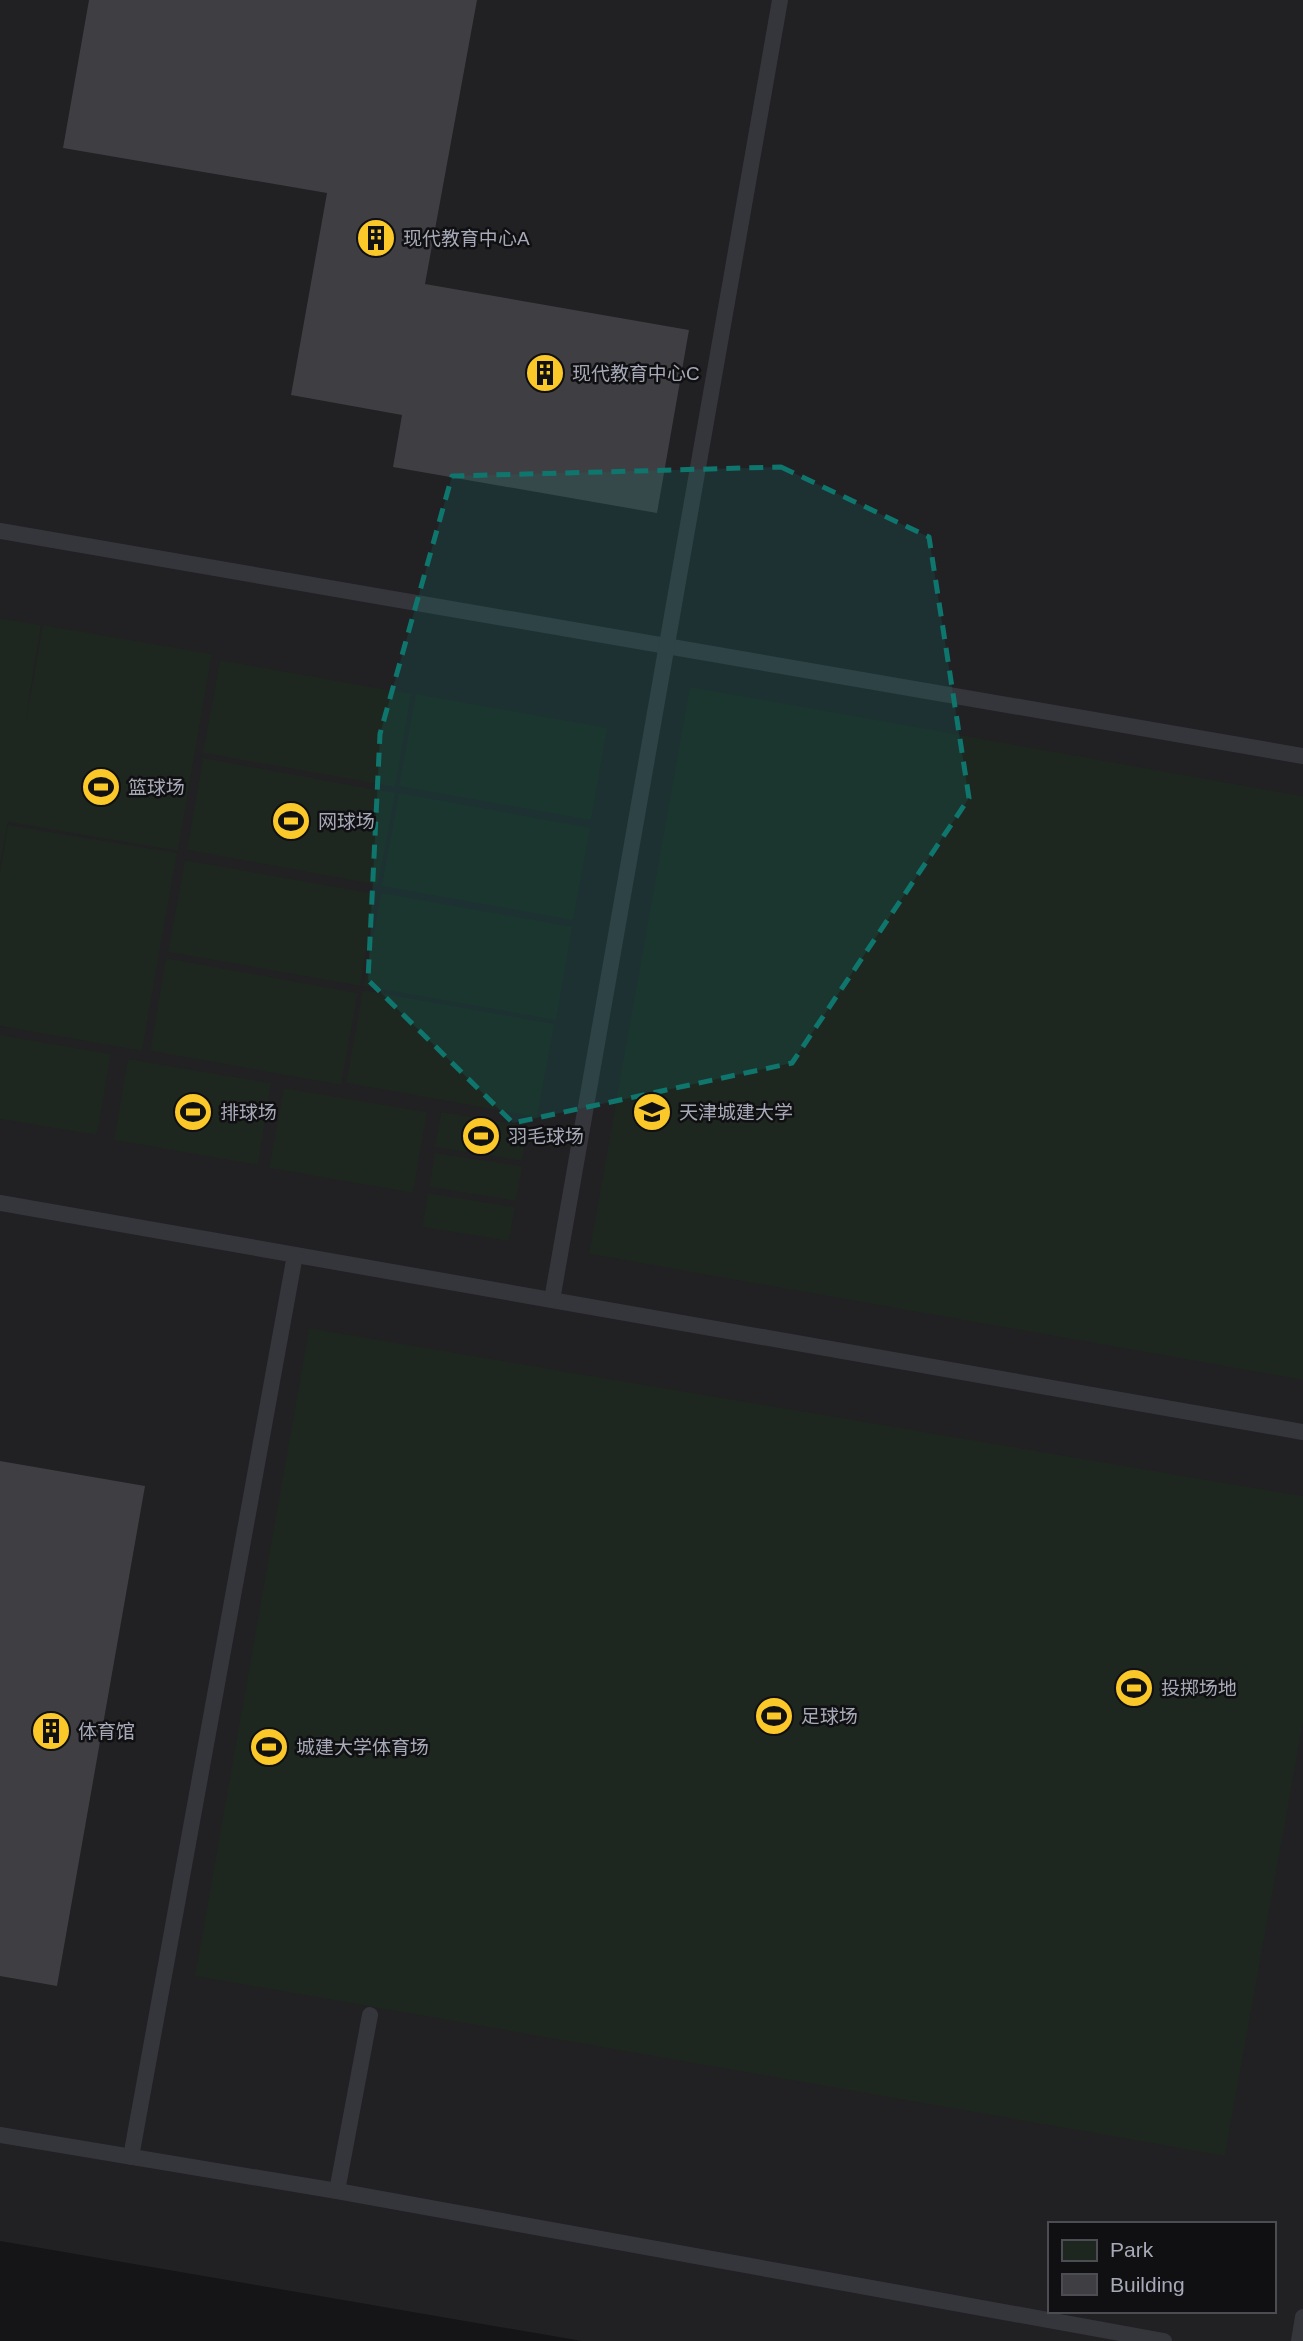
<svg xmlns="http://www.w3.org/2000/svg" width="1303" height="2341" viewBox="0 0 1303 2341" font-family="Arial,'Noto Sans SC',sans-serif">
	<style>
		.built { fill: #212023; fill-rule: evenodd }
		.green { fill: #1e2620 }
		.building { fill: #3f3e43 }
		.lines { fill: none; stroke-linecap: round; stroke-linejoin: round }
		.service { stroke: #35363c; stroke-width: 16 }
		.marked { fill: #0f766e; fill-opacity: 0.2; stroke: #0f766e; stroke-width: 5; stroke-dasharray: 14 9; stroke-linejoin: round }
		.labels { text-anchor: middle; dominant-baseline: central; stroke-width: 5; stroke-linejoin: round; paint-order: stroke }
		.poi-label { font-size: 19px; fill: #a6a9b7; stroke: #100f11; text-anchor: start }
	</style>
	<rect width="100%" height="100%" fill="#151416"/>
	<path class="built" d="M0 0H1303V2341H582L0 2241ZM1049 2224H1273V2311H1049Z"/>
	<g class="green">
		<path d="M0 618 41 625 25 724 43 625 212 654 178 851 8 822 0 865Z"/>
		<path d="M220 660 411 694 395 787 203 753Z"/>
		<path d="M690 687 1303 796V1380L589 1254Z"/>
		<path d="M416 694 607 728 591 820 399 786Z"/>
		<path d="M203 758 395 793 378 885 187 850Z"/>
		<path d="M399 793 590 828 573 920 382 886Z"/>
		<path d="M8 825 177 853 142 1051 0 1026V873Z"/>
		<path d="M185 860 376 894 360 986 168 952Z"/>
		<path d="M381 893 572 927 556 1020 364 986Z"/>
		<path d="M166 958 358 993 341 1085 150 1051Z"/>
		<path d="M363 990 554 1024 537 1117 346 1083Z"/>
		<path d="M0 1035 111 1054 97 1135 0 1119Z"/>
		<path d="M128 1059 271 1083 258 1165 114 1140Z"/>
		<path d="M284 1088 427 1112 413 1193 269 1168Z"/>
		<path d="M441 1112 528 1126 522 1161 435 1147Z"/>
		<path d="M435 1153 522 1166 516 1201 429 1187Z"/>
		<path d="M428 1193 515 1207 509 1241 422 1227Z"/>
		<path d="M309 1328 1303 1496V1723L1225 2156 195 1976Z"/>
	</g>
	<g class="building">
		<path d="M89 0H477L425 284 689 330 657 513 393 467 402 415 291 395 327 193 63 148Z"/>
		<path d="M0 1461 145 1486 57 1986 0 1976Z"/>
	</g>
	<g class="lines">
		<g class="service">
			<path d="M0 531 1303 756"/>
			<path d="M0 1203 1303 1432"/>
			<path d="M552 1300 780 0"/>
			<path d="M0 2135 337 2191 1164 2341"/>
			<path d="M131 2157 295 1255"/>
			<path d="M337 2191 370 2015"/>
			<path d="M1299 2341 1303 2317"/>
		</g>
	</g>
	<path class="marked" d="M781 467 929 537 969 798 792 1063 513 1123 368 980 380 734 452 476Z"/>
	<defs>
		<symbol id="building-disc" viewBox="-11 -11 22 22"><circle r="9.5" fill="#fac829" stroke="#100f11"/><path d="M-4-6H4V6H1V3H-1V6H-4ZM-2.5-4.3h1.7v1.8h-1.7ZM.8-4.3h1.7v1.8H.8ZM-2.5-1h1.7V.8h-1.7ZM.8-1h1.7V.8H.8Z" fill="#111"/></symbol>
		<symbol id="stadium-disc" viewBox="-11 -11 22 22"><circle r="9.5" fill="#fac829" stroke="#100f11"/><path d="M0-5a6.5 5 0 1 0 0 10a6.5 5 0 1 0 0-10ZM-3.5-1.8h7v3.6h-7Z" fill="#111"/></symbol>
		<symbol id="university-disc" viewBox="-11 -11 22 22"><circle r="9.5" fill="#fac829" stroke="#100f11"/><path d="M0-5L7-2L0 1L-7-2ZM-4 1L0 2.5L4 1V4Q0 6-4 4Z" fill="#111"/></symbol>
	</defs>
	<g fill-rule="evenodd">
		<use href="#building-disc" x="354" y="216" width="44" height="44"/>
		<use href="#building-disc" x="523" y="351" width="44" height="44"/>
		<use href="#stadium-disc" x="79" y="765" width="44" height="44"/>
		<use href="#stadium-disc" x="269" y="799" width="44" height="44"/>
		<use href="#stadium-disc" x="171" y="1090" width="44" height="44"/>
		<use href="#university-disc" x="630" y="1090" width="44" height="44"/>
		<use href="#stadium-disc" x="459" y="1114" width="44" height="44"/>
		<use href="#stadium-disc" x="1112" y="1666" width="44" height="44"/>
		<use href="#stadium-disc" x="752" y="1694" width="44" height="44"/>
		<use href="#building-disc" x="29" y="1709" width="44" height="44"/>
		<use href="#stadium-disc" x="247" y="1725" width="44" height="44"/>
	</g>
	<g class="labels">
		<g class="poi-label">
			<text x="403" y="238">现代教育中心A</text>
			<text x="572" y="373">现代教育中心C</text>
			<text x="128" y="787">篮球场</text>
			<text x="318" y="821">网球场</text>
			<text x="220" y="1112">排球场</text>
			<text x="679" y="1112">天津城建大学</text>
			<text x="508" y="1136">羽毛球场</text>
			<text x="1161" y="1688">投掷场地</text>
			<text x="801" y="1716">足球场</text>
			<text x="78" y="1731">体育馆</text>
			<text x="296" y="1747">城建大学体育场</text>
		</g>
	</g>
	<rect x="1048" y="2222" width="228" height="91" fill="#100f11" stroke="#4c4d53" stroke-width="2"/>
	<rect x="1062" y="2240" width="35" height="21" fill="#1e2620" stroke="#4c4d53" stroke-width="2"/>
	<text x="1110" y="2257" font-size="21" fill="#a6a9b7">Park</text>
	<rect x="1062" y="2274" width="35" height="21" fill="#3f3e43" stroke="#4c4d53" stroke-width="2"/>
	<text x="1110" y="2292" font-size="21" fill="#a6a9b7">Building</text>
</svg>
